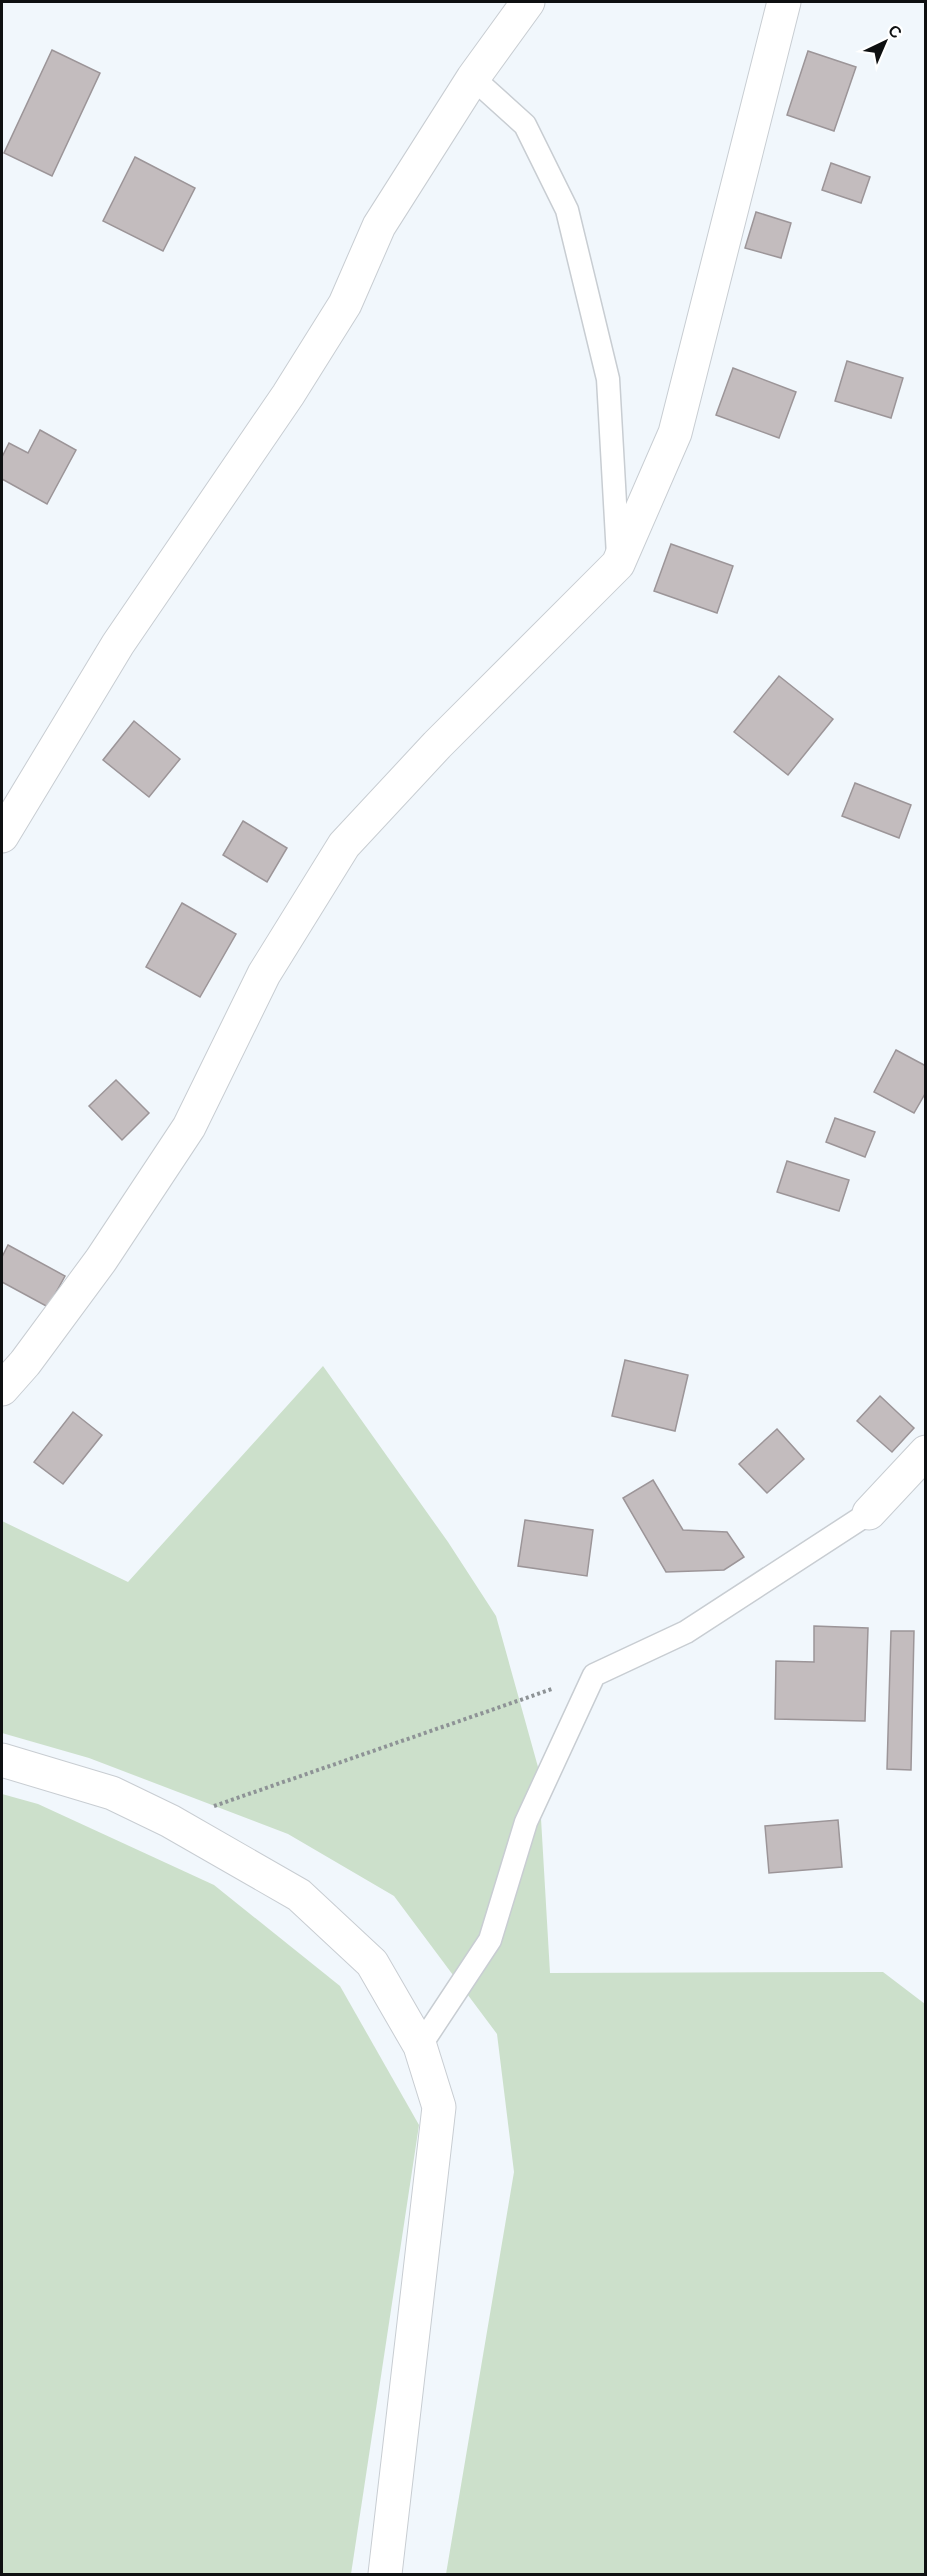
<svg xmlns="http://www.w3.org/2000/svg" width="927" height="2576" viewBox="0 0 927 2576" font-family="Barlow,sans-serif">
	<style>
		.green { fill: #cce0cb }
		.building { fill: #c3bcbe; stroke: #9c9598; stroke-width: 1.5 }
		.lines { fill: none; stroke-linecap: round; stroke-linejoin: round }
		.lane-casing { stroke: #c8cdd2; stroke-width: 25 }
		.street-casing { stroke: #c8cdd2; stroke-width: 35 }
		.path { stroke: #8e9396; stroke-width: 4; stroke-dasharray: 3 3; stroke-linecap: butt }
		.lane { stroke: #fff; stroke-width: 22 }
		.street { stroke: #fff; stroke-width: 33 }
	</style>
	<rect width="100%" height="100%" fill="#f1f7fc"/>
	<g class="green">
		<path d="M323 1366 448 1542 496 1616 538 1767 550 1973 883 1972 925 2004V2574H446L514 2172 497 2034 394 1896 288 1834 89 1758 2 1733V1521L128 1582Z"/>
		<path d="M2 1794 38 1804 214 1885 340 1986 419 2125 351 2574H2Z"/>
	</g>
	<g class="building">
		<path d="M52 50 100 73 52 176 4 153Z"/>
		<path d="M808 51 856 67 834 131 787 115Z"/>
		<path d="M135 157 195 188 163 251 103 221Z"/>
		<path d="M831 163 870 177 861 203 822 190Z"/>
		<path d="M756 212 791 223 781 258 745 248Z"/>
		<path d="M847 361 903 378 891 418 835 401Z"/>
		<path d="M733 368 796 392 779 438 716 415Z"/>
		<path d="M40 430 76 450 47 504 2 479V457L9 443 28 453Z"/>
		<path d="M671 544 733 566 717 613 654 591Z"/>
		<path d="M779 676 833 719 788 775 734 732Z"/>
		<path d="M134 721 180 759 149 797 103 760Z"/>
		<path d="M855 783 911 805 899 838 842 816Z"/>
		<path d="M243 821 287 848 267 882 223 855Z"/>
		<path d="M182 903 236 934 200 997 146 967Z"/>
		<path d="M896 1050 926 1066V1092L914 1113 874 1092Z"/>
		<path d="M116 1080 149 1113 122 1140 89 1106Z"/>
		<path d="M835 1118 875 1132 865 1157 826 1142Z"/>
		<path d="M787 1161 849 1180 839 1211 777 1192Z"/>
		<path d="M8 1245 65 1276 48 1307 2 1282V1257Z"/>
		<path d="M625 1360 688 1375 675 1431 612 1416Z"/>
		<path d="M880 1396 914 1428 892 1452 857 1421Z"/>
		<path d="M73 1412 102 1435 63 1484 34 1462Z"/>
		<path d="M777 1429 804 1459 767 1493 739 1464Z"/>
		<path d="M653 1480 683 1530 727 1532 744 1557 724 1570 666 1572 623 1498Z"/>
		<path d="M525 1520 593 1530 587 1576 518 1566Z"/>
		<path d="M814 1626 868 1628 865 1721 775 1719 776 1661 814 1662Z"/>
		<path d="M891 1631H914L911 1770 887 1769Z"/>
		<path d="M838 1820 842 1867 769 1873 765 1826Z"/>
	</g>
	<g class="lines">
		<defs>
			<g id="lane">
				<path d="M473 78 525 125 567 210 608 379 618 556"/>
				<path d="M420 2046 490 1940 526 1822 594 1675 686 1632 869 1513"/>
			</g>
			<g id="street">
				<path d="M2 836 118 644 288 395 345 304 379 226 473 78 528 2"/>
				<path d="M2 1389 25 1363 101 1260 189 1127 264 974 344 845 437 745 618 564 675 433 784 2"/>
				<path d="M869 1513 926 1452"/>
				<path d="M2 1760 112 1793 170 1821 299 1895 372 1963 420 2046 439 2107 385 2574"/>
			</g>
		</defs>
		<use href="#lane" class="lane-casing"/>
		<use href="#street" class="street-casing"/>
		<path class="path" d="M214 1806 552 1689"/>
		<use href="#lane" class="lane"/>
		<use href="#street" class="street"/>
	</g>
	<rect width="927" height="2576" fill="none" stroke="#0e1011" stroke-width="6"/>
	<g transform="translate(885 42) rotate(44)" stroke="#ffffff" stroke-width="4.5" paint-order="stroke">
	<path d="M0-4.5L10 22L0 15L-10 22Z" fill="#0e1011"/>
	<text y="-9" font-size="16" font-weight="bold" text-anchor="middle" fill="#0e1011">С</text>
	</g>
</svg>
